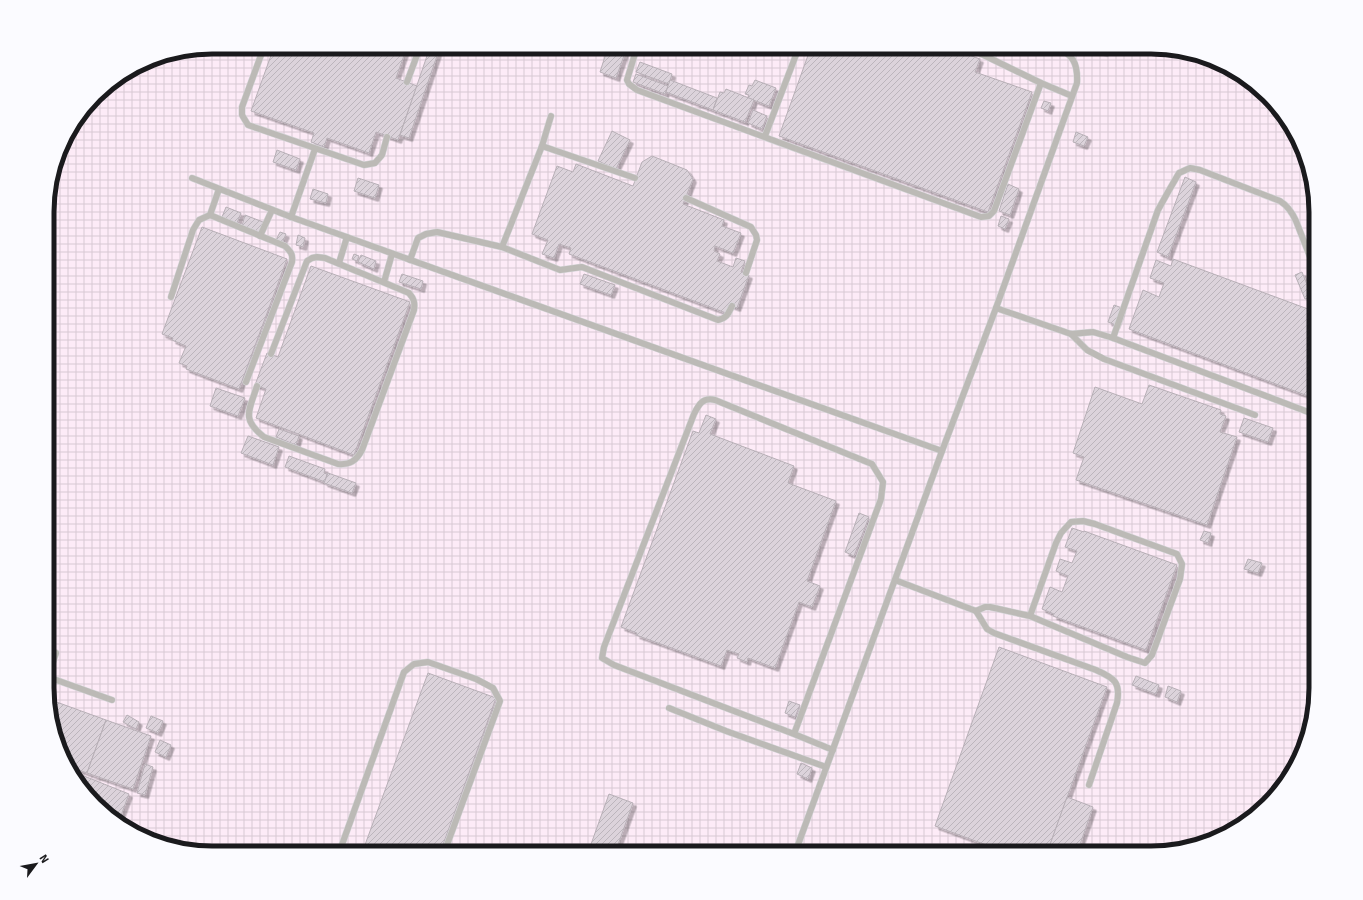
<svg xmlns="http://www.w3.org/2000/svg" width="1363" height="900" viewBox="0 0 1363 900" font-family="Signika,sans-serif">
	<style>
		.industrial { fill: url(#industrial-grid) }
		.building { fill: url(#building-hatch); stroke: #b7afb6; filter: url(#shadow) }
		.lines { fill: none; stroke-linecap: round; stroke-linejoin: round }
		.lane-casing { stroke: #d7d7db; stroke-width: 7 }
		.lane { stroke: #bcbab6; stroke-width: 6 }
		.rim { fill: none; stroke: #1a1a1d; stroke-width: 5 }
	</style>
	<defs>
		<pattern id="industrial-grid" width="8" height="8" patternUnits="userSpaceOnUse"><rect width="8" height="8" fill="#fdebf7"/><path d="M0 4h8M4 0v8" fill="none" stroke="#d8c9d3"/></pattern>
		<pattern id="building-hatch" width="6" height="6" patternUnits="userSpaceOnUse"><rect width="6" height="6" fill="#dcd3db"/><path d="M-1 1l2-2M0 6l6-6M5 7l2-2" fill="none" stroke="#bcb5bc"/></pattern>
		<filter id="shadow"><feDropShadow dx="3.5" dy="3.5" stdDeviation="0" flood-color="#0004"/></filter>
	</defs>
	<rect width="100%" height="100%" fill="#fbfbff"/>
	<path class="industrial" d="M212 47H1151L1204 56 1243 75 1294 130 1316 202V698L1307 741 1288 780 1233 831 1161 853H212L159 844 120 825 69 770 48 709V191L64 139 103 88 149 60Z"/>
	<g class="building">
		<path d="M274 47H407L396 78 417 86 398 140 376 132 369 153 327 138 324 147 311 142 314 133 251 111Z"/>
		<path d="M430 47H440L409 138 400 135Z"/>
		<path d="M608 47H619L626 50 616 78 600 72Z"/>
		<path d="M811 47H947L980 59 975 72 1032 92 988 212 779 136Z"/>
		<path d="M1094 47H1106L1104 53 1093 49Z"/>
		<path d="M640 62 672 74 669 84 636 72Z"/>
		<path d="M636 74 668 86 665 94 633 82Z"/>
		<path d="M670 80 717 98 713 110 666 92Z"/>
		<path d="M755 80 776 88 769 106 748 98 749 95 745 94 749 85 752 86Z"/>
		<path d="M726 89 754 100 745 122 713 110 720 92 724 93Z"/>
		<path d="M1044 101 1051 103 1048 111 1041 108Z"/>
		<path d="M753 110 767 116 762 129 748 123Z"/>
		<path d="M612 131 630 140 616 169 598 161Z"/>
		<path d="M1076 132 1088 137 1084 146 1073 142Z"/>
		<path d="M277 150 300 159 296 170 273 162Z"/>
		<path d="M652 156 687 170 693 179 683 204 724 220 722 226 741 233 733 253 715 246 714 251 720 254 717 261 733 267 736 258 745 261 741 272 749 275 737 308 729 305 726 313 569 254 571 248 559 244 554 258 542 254 548 240 532 234 557 166 573 172 576 164 633 186 642 162Z"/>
		<path d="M1185 177 1196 182 1168 257 1157 252Z"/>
		<path d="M358 178 379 185 375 198 354 191Z"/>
		<path d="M1008 184 1019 189 1010 215 999 211Z"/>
		<path d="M313 189 328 194 326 203 310 199Z"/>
		<path d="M226 207 241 213 237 223 222 217Z"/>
		<path d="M245 215 263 222 259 232 242 226Z"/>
		<path d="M1001 216 1009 219 1005 229 998 226Z"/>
		<path d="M202 227 287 259 239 389 186 369 187 366 179 363 186 346 172 340 173 338 162 334Z"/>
		<path d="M280 232 286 234 282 243 276 240Z"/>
		<path d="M298 235 305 238 303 247 296 245Z"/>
		<path d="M354 254 359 256 357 261 352 259Z"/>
		<path d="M361 255 376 261 374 269 358 262Z"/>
		<path d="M1173 259 1316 312V399L1129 329 1143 290 1159 297 1164 283 1150 278 1156 260 1171 266Z"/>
		<path d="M311 266 410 302 354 455 256 418 266 389 255 385 267 353 278 357Z"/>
		<path d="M1302 272 1312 297 1305 299 1295 275Z"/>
		<path d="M402 274 423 281 421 289 399 282Z"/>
		<path d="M584 274 615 285 611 295 580 284Z"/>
		<path d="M1114 305 1122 308 1116 325 1108 322Z"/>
		<path d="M1149 385 1221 410 1220 414 1226 416 1220 432 1237 437 1207 525 1076 480 1084 457 1073 453 1095 387 1142 404Z"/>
		<path d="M216 388 245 398 238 416 210 406Z"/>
		<path d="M706 415 716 419 710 434 794 466 788 483 836 501 807 581 820 586 812 607 799 602 775 668 748 658 747 662 737 658 739 654 727 650 721 666 636 635 637 633 621 627 693 431 699 433Z"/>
		<path d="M1244 418 1273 428 1268 442 1239 432Z"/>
		<path d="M279 429 299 436 296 445 276 437Z"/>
		<path d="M248 436 279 447 273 465 241 453Z"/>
		<path d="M289 456 325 469 324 473 327 474 325 482 285 467Z"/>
		<path d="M328 473 356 483 352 493 324 483Z"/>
		<path d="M859 513 869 517 854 556 845 552Z"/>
		<path d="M1072 528 1084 532V531L1177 565 1146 650 1053 616 1054 614 1042 609 1050 587 1062 592 1068 576 1056 571 1060 559 1072 563 1077 551 1065 547Z"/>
		<path d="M1204 531 1211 533 1208 543 1200 540Z"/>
		<path d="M1248 559 1262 563 1258 573 1244 569Z"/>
		<path d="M48 646 54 647 50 668 48 667Z"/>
		<path d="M999 647 1107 687 1047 853H1008L935 826Z"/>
		<path d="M428 673 496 698 440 853H362Z"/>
		<path d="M1136 676 1159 685 1156 694 1132 685Z"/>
		<path d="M1168 686 1181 691 1177 702 1165 697Z"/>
		<path d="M51 700 106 720 87 773 68 766 48 709Z"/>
		<path d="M789 701 800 705 795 717 785 713Z"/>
		<path d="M127 715 139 722 136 729 123 722Z"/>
		<path d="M151 716 163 721 158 733 146 728Z"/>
		<path d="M106 720 151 736 133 789 87 773Z"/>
		<path d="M160 740 171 745 166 757 155 752Z"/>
		<path d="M801 763 812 768 808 779 797 774Z"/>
		<path d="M145 764 153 767 145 795 137 793Z"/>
		<path d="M69 770 129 794 120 818 110 814Z"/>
		<path d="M609 794 633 803 615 853H606L590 847Z"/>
		<path d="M1067 797 1093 807 1077 853H1047Z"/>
	</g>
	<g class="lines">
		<defs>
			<g id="lane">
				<path d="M264 47 242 107V115L248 125 364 165 375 163 382 155 387 137"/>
				<path d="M637 47 627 80 629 84 637 90 981 217 989 216 994 211 1041 83"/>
				<path d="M967 47 1041 83 1072 96"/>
				<path d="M407 82 420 47"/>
				<path d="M765 136 799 47"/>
				<path d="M542 146 635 178"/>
				<path d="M192 178 291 217 942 451"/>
				<path d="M686 198 751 227 756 235 757 240 746 273"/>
				<path d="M210 215 219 189"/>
				<path d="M291 217 315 149"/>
				<path d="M260 236 272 210"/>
				<path d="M502 247 542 146 551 116"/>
				<path d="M410 260 418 238 426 234 437 232 502 247 560 270 582 267 718 320C727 318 728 314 732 306"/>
				<path d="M339 263 347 237"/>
				<path d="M384 282 392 254"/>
				<path d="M171 297 193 230 199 220 210 215 285 246C291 252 293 254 292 262L246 382"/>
				<path d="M996 308 1071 334 1093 332 1113 338 1316 415"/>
				<path d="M1071 334 1087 350 1104 359 1255 415"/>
				<path d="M1113 338 1158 210 1168 192 1179 173 1190 168 1200 170 1280 201C1288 206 1292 212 1296 221L1316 272"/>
				<path d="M257 386C249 411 241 419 264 437L338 464C350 465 356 461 362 450L414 310C415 302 414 299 409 293L325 258 317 257 312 258 307 261 271 354"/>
				<path d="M895 580 976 611 985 607H990L1030 616 1127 657 1145 663 1152 655 1180 579 1182 564 1177 554 1095 524 1083 521 1071 522 1061 533 1056 543 1030 616"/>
				<path d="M976 611 987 629 994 633 1096 670C1114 678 1121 682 1117 703L1089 785"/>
				<path d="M48 676 56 653"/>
				<path d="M48 677 112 700"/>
				<path d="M669 708 726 731 826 767"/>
				<path d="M794 734 881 499 883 482 872 464 715 400C703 397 699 404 694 414L604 647 602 658 614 665 794 734 833 750"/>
				<path d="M339 853 404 672 414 664 428 662 476 679 493 688 500 701 444 853"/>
				<path d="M795 853 942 451 996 308 1077 83C1078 63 1073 54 1055 47"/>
			</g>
		</defs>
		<use href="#lane" class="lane-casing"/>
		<use href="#lane" class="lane"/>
	</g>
	<path d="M0 0H1363V900H0ZM212 54H1151A158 158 0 0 1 1309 212V688A158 158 0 0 1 1151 846H212A158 158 0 0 1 54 688V212A158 158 0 0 1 212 54Z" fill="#fbfbff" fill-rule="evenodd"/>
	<path class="rim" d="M212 54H1151A158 158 0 0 1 1309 212V688A158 158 0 0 1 1151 846H212A158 158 0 0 1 54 688V212A158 158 0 0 1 212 54Z"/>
	<g transform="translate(36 864) rotate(58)" stroke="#fbfbff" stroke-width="3" paint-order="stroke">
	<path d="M0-3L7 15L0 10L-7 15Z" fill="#1a1a1d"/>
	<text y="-6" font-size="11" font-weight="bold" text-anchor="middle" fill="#1a1a1d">N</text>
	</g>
</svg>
